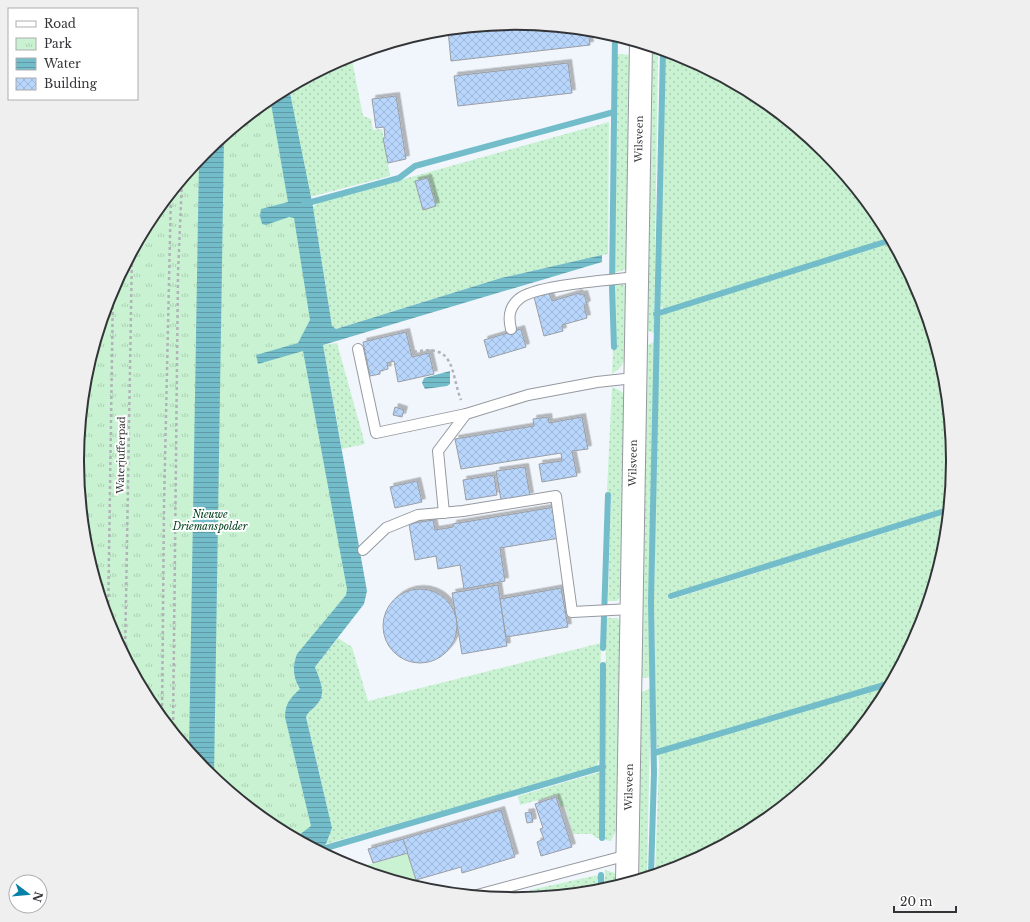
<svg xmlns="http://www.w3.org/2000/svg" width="1030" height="922" viewBox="0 0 1030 922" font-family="'Libre Baskerville',serif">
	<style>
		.grass { fill: url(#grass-dots) }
		.park { fill: url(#park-tufts) }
		.garden { fill: #c8f2d1 }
		.water { fill: url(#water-rules) }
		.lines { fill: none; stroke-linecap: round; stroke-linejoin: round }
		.stream { stroke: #73bdcb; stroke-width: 6 }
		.building { fill: url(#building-cross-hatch); stroke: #9a9ea4; filter: url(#shadow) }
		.service-casing { stroke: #969aa0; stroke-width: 12 }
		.tertiary-casing { stroke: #969aa0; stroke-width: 24 }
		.path { stroke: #b0b3b8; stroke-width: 2.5; stroke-dasharray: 3 3; stroke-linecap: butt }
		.service { stroke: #fff; stroke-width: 10 }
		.tertiary { stroke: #fff; stroke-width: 22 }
		.labels { text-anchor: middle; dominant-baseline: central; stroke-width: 4; stroke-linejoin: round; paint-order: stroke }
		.street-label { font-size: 10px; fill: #333437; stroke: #fff }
		.park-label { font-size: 10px; font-style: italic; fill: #02411d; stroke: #fff }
		.rim { fill: none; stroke: #333437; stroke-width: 2 }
	</style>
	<defs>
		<pattern id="grass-dots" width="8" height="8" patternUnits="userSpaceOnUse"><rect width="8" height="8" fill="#c8f2d1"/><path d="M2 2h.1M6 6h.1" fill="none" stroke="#acd0b4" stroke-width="1.8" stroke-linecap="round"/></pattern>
		<pattern id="park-tufts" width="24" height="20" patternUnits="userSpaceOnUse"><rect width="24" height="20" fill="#c8f2d1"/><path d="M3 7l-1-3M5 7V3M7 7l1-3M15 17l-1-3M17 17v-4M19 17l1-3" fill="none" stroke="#acd0b4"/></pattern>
		<pattern id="water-rules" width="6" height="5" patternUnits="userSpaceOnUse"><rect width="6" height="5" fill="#73bdcb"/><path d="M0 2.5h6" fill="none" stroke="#5f9aa6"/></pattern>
		<pattern id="building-cross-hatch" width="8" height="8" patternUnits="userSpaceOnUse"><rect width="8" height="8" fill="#b8d5fb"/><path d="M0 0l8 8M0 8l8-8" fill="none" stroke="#9fb7d8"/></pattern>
		<filter id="shadow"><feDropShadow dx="3.5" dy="-3.5" stdDeviation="0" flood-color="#0004"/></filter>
	</defs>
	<rect width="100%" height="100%" fill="#f1f6fc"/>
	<g class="grass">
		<path d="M648 46 658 49 654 333 643 329Z"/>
		<path d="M664 51 683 56 759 97 825 151 879 218 920 294 945 376 953 461 948 508 668 595 669 600 948 513 945 547 920 629 879 705 825 771 758 825 682 866 655 874 659 763 656 739 654 600 658 322 660 316 667 312 661 307 659 300Z"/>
		<path d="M617 54 632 55 628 265 626 269 614 273Z"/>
		<path d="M352 60 363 116 371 119 373 130 382 129 390 176 310 197 289 88 335 63Z"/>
		<path d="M609 122 608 254 501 278 336 329 332 326 313 207 318 203Z"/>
		<path d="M622 284 628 288 626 358 620 368 612 374 613 350 616 348 614 291 615 285Z"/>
		<path d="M654 342 650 677 638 679 643 347Z"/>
		<path d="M337 343 365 444 342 449 323 345Z"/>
		<path d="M612 387 619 390 626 395 623 594 617 601H608L611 498 607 490Z"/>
		<path d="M606 618H617L622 623 620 823 611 841 605 840Z"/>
		<path d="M338 638 352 647 368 701 601 643 599 760 596 767 326 844 332 828 306 717C308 711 314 709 318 703 327 693 319 678 315 667Z"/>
		<path d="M651 688 647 876 635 880 637 694Z"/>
		<path d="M600 772V838H596L592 834H573L565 806 561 807 557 795 520 805 518 796Z"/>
		<path d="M605 870 615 873 619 885 604 889Z"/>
		<path d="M598 875V891L532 897 530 890Z"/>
	</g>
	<path class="park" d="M274 95 321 334 353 596 297 667 306 702 299 717 314 848 271 825 205 771 151 704 110 628 85 546 77 461 85 375 110 293 151 217 205 151Z"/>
	<path class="garden" d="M408 853 418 887 369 872 367 865Z"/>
	<g class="water">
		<path d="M289 88 313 207 332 326 336 329 501 278 602 255V262L323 345 367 591 364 604 315 667C319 678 327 693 318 703 314 709 308 711 306 717L332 828 326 844 318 850 297 839 299 835 311 826 285 717C285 704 290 698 300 689 293 678 292 667 297 654L346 595 347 589 303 351 258 364 256 355 298 343 310 320 294 218 289 217 266 225 262 224 260 216 261 209 288 202 270 98Z"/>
		<path d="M224 136 214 778 205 771 189 751 199 159 205 151Z"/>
		<path d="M450 371V384L447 386 425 389 422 383 424 378Z"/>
	</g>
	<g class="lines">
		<g class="stream">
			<path d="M304 204 399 178 415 166 614 112"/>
			<path d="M656 314 891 240"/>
			<path d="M614 347 612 288 615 36"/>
			<path d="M671 596 948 510"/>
			<path d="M603 648 608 495"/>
			<path d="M654 753 891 683"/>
			<path d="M602 838 603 665"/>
			<path d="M319 850 603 767"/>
			<path d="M651 875 654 773 651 602 663 50"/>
			<path d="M601 890V875"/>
		</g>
	</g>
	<g class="building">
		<path d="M515 23 588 30 590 45 451 61 448 30Z"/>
		<path d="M374 48 375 52 349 58V56Z"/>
		<path d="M568 63 572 93 458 106 454 76Z"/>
		<path d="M396 96 406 159 388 163 383 138H385L384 127 376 128 372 99Z"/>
		<path d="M428 178 436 206 423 210 415 181Z"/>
		<path d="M549 293 552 301 579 293 580 295 584 294 587 304 584 306 587 318 562 325 563 331 544 336 534 297Z"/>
		<path d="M521 329 526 347 489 358 484 340Z"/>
		<path d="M406 332 412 357 429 353 434 374 398 382 394 361 387 363 388 369 380 371V374L370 376 363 342Z"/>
		<path d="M395 407 404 410 402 417 393 415Z"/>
		<path d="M548 417 549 423 582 417 588 449 572 451 577 476 542 482 539 464 562 461 561 453 461 469 455 439 534 426 533 419Z"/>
		<path d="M525 467 530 496 501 500 496 471Z"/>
		<path d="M494 475 497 495 466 500 463 480Z"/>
		<path d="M417 481 422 502 395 508 390 487Z"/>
		<path d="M555 507 560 538 500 548 505 581 464 589 460 565 438 569 436 556 415 560 409 524 433 520 435 530 453 527V524Z"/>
		<path d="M498 585 507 646 462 654 452 593Z"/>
		<path d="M561 588 568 627 506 637 500 599Z"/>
		<circle cx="420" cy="626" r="37"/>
		<path d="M556 797 572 847 541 856 537 842 544 839 540 829 543 828 535 804Z"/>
		<path d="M501 810 515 857 462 873 461 867 416 880 403 839Z"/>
		<path d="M531 812 533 822 527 823 525 813Z"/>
		<path d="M403 839 408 853 373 863 368 849Z"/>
	</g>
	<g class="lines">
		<defs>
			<g id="service">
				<path d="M511 329C508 317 509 307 519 299 534 285 612 280 636 277"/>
				<path d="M358 349 376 433 466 414"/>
				<path d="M444 513 438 451 466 414 528 395 597 382 634 378"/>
				<path d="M363 550 386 528 418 515 463 511 556 496 572 612 631 609"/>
				<path d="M477 895 628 855"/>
			</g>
			<path id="tertiary" d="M627 882 641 44"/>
		</defs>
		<use href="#service" class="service-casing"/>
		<use href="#tertiary" class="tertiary-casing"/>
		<g class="path">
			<path d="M414 352C456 343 450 371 461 400"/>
			<path d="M108 621 113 289"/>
			<path d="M125 657 132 254"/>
			<path d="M162 718 164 505 171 193"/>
			<path d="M173 732 178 273 182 180"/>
		</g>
		<use href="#service" class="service"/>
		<use href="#tertiary" class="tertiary"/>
	</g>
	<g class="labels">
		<g class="street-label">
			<text transform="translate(639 139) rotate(-89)">Wilsveen</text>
			<text transform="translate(121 455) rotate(-89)">Waterjufferpad</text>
			<text transform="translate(633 463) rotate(-89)">Wilsveen</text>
			<text transform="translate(629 787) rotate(-89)">Wilsveen</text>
		</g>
		<g class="park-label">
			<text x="210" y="514">Nieuwe<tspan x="210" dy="12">Driemanspolder</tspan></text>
		</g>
	</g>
	<path d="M0 0H1030V922H0ZM84 461a431 431 0 1 1 862 0a431 431 0 1 1-862 0Z" fill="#efefef" fill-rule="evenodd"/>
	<path class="rim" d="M84 461a431 431 0 1 1 862 0a431 431 0 1 1-862 0Z"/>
	<rect x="8" y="8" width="130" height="92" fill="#ffffff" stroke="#adaeaf"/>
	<rect x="16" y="21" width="20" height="6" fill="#ffffff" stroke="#adaeaf"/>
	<text x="44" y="28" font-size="12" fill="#333437">Road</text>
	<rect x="16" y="38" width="20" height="12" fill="url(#park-tufts)" stroke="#adaeaf"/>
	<text x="44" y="48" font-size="12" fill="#333437">Park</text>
	<rect x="16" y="58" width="20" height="12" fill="url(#water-rules)" stroke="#adaeaf"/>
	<text x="44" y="68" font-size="12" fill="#333437">Water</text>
	<rect x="16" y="78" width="20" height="12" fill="url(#building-cross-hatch)" stroke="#adaeaf"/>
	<text x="44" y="88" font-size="12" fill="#333437">Building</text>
	<g transform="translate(28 894) rotate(106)"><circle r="19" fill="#ffffff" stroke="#adaeaf"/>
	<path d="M0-3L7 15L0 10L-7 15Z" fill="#0581a7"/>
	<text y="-6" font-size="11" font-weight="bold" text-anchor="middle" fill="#333437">N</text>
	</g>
	<path d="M894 906v6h62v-6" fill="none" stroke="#333437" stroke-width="2"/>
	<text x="900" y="906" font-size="12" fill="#333437" stroke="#ffffff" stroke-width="3" paint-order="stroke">20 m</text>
</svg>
